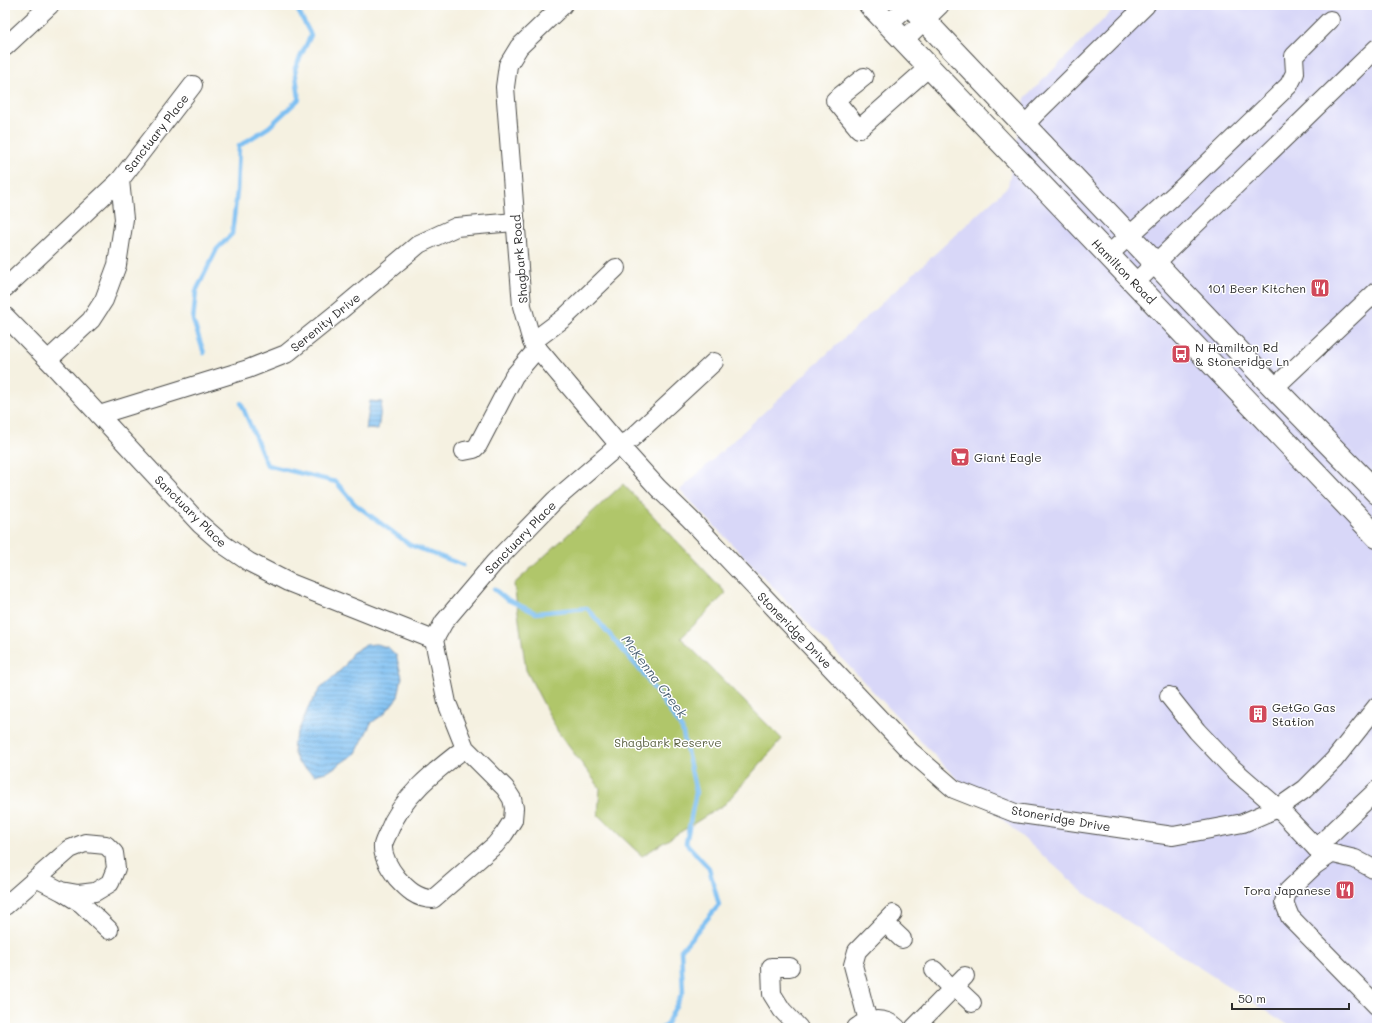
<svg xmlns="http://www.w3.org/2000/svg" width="1382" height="1033" viewBox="0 0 1382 1033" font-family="Mali,sans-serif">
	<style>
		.built { fill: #d8d7f8 }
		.park { fill: #b0c66a; stroke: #6e784a }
		.water { fill: url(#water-rules); stroke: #54758e }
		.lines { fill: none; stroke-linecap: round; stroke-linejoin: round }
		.stream { stroke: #7dbff2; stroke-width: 4.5 }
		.minor-casing { stroke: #494946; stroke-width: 20 }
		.major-casing { stroke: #494946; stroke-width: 24 }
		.minor { stroke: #fff; stroke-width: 18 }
		.major { stroke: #fff; stroke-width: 22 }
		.labels { text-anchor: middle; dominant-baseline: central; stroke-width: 3; stroke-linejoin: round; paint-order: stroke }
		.street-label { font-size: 12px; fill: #2b2b2b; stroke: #fff }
		.poi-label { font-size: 12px; fill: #2b2b2b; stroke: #fff; text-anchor: start }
		.park-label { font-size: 12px; fill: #5a6141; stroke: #fff }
		.water-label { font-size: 13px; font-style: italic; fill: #485f71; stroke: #fff }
	</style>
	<defs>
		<pattern id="water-rules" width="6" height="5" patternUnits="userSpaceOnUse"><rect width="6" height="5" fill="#7dbff2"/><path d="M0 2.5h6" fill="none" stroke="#679bc4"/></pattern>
	</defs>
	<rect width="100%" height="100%" fill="#fff"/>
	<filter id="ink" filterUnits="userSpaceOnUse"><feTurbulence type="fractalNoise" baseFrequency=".025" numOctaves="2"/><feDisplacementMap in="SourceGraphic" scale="8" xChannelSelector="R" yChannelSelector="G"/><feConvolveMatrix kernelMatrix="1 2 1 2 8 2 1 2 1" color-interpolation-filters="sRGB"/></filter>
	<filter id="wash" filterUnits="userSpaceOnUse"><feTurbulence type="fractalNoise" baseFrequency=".012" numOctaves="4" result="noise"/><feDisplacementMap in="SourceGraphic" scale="16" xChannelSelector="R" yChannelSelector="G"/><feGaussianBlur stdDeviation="0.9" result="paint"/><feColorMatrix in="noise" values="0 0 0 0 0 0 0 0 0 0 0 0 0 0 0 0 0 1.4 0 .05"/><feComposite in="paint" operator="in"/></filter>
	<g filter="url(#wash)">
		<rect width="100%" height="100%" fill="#f5f1e1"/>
		<path class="built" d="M1118 5H1377V1028H1293L1087 895 955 777 680 490 1008 186 1025 98Z"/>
		<path class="park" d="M623 484 726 593 681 638 782 739 725 804 642 856 598 815 600 788 558 732 526 670 514 584Z"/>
		<g class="water">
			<path d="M370 401 382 402 378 430 366 429Z"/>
			<path d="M376 644 388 647 396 655 402 677 398 697 384 714 371 723 356 753 329 771 315 775 299 764 294 754 293 744 309 706 320 689 344 667 352 653 365 645Z"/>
		</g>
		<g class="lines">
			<g class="stream">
				<path d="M204 353 193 320 196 291 217 249 232 234 237 191 239 146 269 127 299 99 295 68 311 35 295 5"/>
				<path d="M241 403 267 465 336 482 355 504 410 545 463 565"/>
				<path d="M494 589 506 599 536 613 587 608 645 676 682 729 696 792 686 843 709 868 719 905 681 950 683 992 665 1027 662 1028"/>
			</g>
		</g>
	</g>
	<g filter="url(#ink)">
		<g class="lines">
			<defs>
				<g id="minor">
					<path d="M563 5 519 47 508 65 505 87 522 306 532 342 619 445 658 488 690 519 910 751 954 789 1015 813 1173 836 1243 823 1278 808 1305 789 1334 760 1377 706"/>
					<path d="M888 24 909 5"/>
					<path d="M904 40 940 5"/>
					<path d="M5 47 50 5"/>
					<path d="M864 77 835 100 859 129 929 67"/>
					<path d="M1024 126 1036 113 1146 5"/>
					<path d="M1108 255 1182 188 1289 85 1295 73 1294 56 1330 20"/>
					<path d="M1135 283 1377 48"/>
					<path d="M5 288 120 180 193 85"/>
					<path d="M5 316 48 360 91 320 104 300 117 265 124 219 120 180"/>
					<path d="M532 342 564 318 616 268"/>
					<path d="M48 360 200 524 224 545 249 562 288 582 434 640"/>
					<path d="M1274 388 1377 291"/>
					<path d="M99 415 248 369 286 354 337 313 419 244 456 227 516 222"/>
					<path d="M464 451 474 449 478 445 514 376 537 349"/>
					<path d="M1169 696 1197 731 1232 768 1278 808 1316 848 1321 851 1355 859 1377 871"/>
					<path d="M465 748C435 771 402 796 388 833 386 837 384 841 383 845 382 857 390 869 397 878 407 889 417 899 433 899L495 845 504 834 513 820 514 808 512 799 505 788 465 748 447 703 434 640 444 622 494 563 555 500 619 445 631 439 714 362"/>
					<path d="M1316 848 1377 790"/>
					<path d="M1331 854 1315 865 1288 891 1284 902 1290 917 1377 1006"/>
					<path d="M63 892 82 904 109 930"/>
					<path d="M5 906 70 849 85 843 106 845 114 853 116 868 110 883 95 892 78 894 61 891 38 879"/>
					<path d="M885 923 902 939"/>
					<path d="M790 967H771L772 994 782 1010 799 1028"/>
					<path d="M934 970 952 989"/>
					<path d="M955 987 972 1003"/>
					<path d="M868 1021 853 965 857 951 893 914"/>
					<path d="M856 1028C867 1018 885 1017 897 1028"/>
					<path d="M914 1028 965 976"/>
				</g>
				<g id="major">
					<path d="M870 5 1377 537"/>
					<path d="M910 5 1274 388 1377 493"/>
				</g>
			</defs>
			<use href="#minor" class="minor-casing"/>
			<use href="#major" class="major-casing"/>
			<use href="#minor" class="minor"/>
			<use href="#major" class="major"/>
		</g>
	</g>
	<defs>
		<symbol id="restaurant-square" viewBox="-11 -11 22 22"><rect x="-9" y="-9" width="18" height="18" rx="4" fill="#d1495b" stroke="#fff"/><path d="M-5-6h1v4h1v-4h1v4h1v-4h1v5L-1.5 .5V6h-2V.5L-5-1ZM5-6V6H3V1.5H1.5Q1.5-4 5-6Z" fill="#fff"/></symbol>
		<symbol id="bus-square" viewBox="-11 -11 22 22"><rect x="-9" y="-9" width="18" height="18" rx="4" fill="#d1495b" stroke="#fff"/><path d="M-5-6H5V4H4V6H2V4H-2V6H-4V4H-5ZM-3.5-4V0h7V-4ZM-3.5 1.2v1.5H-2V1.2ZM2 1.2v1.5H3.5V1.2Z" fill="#fff"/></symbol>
		<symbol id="supermarket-square" viewBox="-11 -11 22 22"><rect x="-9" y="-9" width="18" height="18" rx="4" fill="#d1495b" stroke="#fff"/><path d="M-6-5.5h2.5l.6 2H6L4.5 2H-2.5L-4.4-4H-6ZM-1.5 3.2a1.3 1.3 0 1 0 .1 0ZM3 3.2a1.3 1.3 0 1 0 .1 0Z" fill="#fff"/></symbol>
		<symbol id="building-square" viewBox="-11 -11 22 22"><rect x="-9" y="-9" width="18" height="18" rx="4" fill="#d1495b" stroke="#fff"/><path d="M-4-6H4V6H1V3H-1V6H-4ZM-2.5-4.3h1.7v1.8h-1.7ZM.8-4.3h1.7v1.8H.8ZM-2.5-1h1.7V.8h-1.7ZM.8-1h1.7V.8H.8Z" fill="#fff"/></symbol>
	</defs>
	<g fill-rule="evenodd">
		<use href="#restaurant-square" x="1309" y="277" width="22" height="22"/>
		<use href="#bus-square" x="1170" y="343" width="22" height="22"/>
		<use href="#supermarket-square" x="949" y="446" width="22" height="22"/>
		<use href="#building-square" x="1247" y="703" width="22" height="22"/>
		<use href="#restaurant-square" x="1334" y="879" width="22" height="22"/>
	</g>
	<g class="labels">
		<g class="street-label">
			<text transform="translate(156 133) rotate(-52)">Sanctuary Place</text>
			<text transform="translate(519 259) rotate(-95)">Shagbark Road</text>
			<text transform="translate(1124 271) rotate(46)">Hamilton Road</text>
			<text transform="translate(325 322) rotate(-39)">Serenity Drive</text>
			<text transform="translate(191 511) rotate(45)">Sanctuary Place</text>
			<text transform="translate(520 537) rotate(-46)">Sanctuary Place</text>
			<text transform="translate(795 630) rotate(46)">Stoneridge Drive</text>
			<text transform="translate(1061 818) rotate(10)">Stoneridge Drive</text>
		</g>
		<g class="poi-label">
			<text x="1306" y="288" text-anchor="end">101 Beer Kitchen</text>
			<text x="1195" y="347">N Hamilton Rd<tspan x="1195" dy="14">&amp; Stoneridge Ln</tspan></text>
			<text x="974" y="457">Giant Eagle</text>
			<text x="1272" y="707">GetGo Gas<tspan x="1272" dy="14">Station</tspan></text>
			<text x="1331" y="890" text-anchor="end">Tora Japanese</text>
		</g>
		<g class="park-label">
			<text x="668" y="742">Shagbark Reserve</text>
		</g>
		<g class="water-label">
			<text transform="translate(655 676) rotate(53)">McKenna Creek</text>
		</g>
	</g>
	<rect width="1382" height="1033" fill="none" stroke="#fff" stroke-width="20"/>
	<path d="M1232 1003v6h117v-6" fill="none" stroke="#2b2b2b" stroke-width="2"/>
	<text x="1238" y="1003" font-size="12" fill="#2b2b2b" stroke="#ffffff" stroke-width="3" paint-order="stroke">50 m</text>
</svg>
